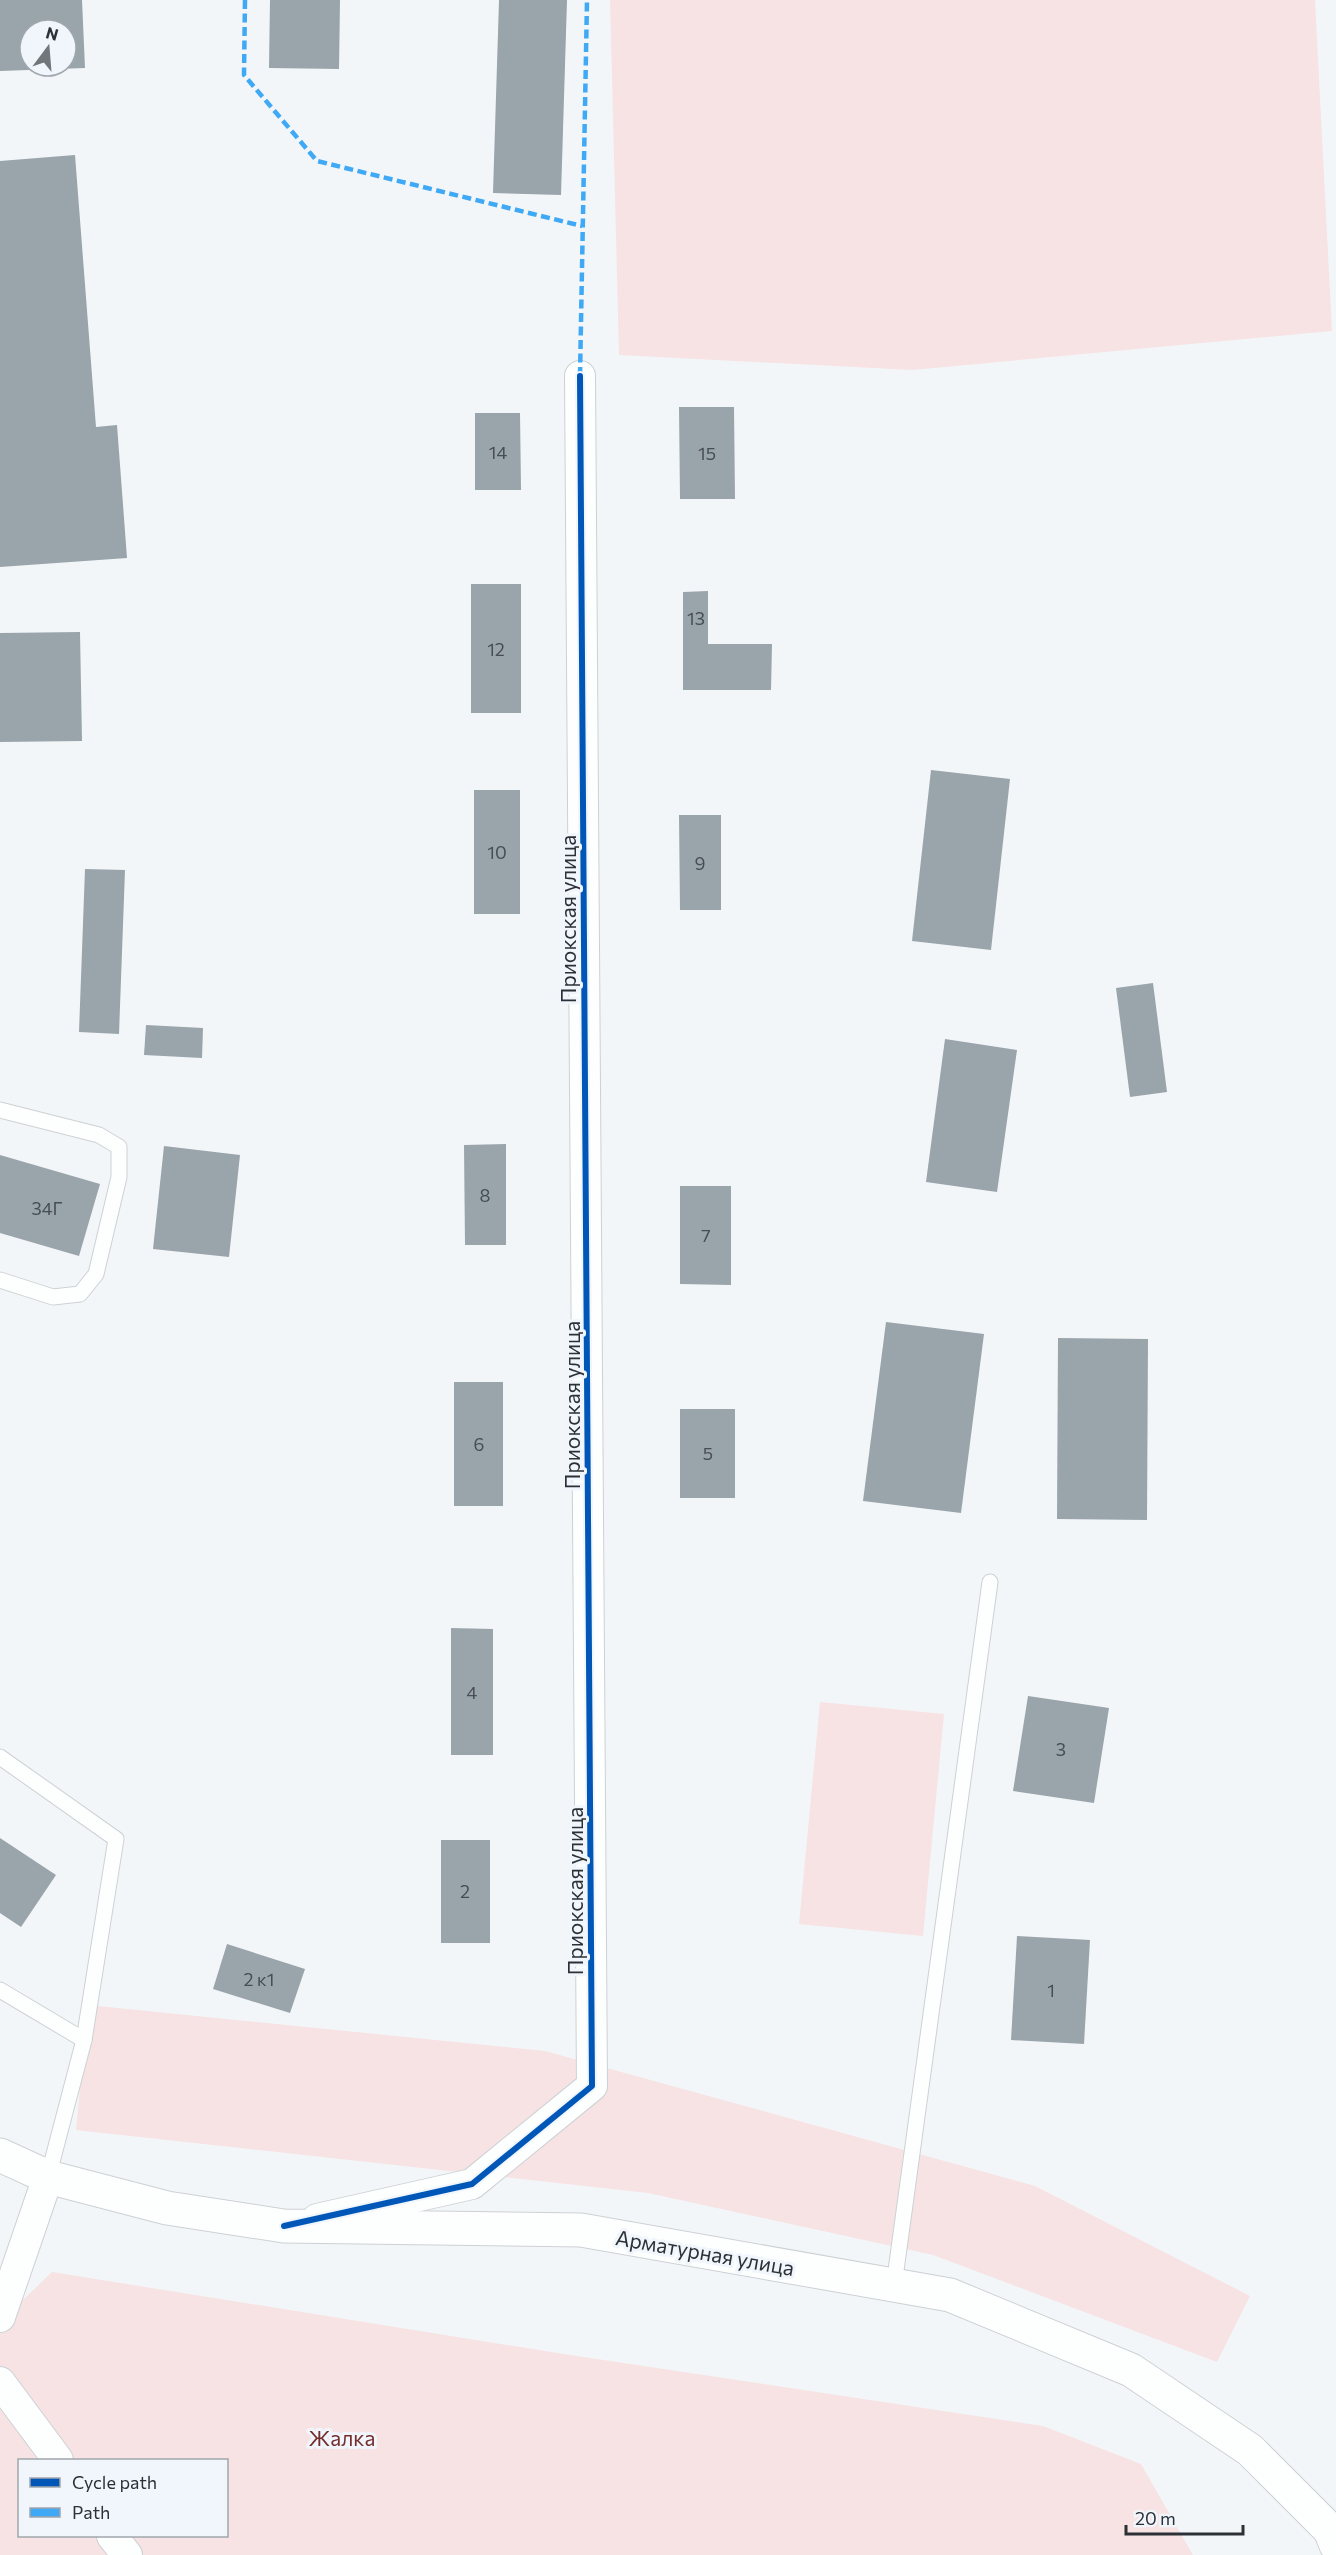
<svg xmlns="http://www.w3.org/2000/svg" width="1336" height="2555" viewBox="0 0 1336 2555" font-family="Commissioner,sans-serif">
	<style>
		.green { fill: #f7e3e3; fill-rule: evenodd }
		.building { fill: #9aa4ab; fill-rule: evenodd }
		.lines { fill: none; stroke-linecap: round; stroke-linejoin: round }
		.lane-casing { stroke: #cdd1d5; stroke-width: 17 }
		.street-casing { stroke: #cdd1d5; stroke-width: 32 }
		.secondary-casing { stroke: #cdd1d5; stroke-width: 35 }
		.lane { stroke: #fdfefe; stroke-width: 15 }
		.street { stroke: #fdfefe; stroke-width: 30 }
		.secondary { stroke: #fdfefe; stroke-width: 33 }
		.quiet { stroke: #3fa9f5; stroke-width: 4.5; stroke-dasharray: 9 4.5; stroke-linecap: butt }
		.cycleway-casing { stroke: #f0f6fc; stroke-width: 10 }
		.cycleway { stroke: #0057b8; stroke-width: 6 }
		.labels { text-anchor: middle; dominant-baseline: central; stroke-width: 6; stroke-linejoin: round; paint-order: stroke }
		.number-label { font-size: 18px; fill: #474e53 }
		.street-label { font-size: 21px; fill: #2b3136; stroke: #f0f6fc }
		.park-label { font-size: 21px; fill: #762e2d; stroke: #f0f6fc }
	</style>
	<rect width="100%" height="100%" fill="#f3f6f9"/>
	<g class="green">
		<path d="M610 0H1315L1332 331 912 370 619 355Z"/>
		<path d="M820 1702 944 1714 923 1936 799 1924Z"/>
		<path d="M88 2005 545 2051 1035 2186 1250 2296 1217 2362 933 2255 648 2193 76 2130Z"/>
		<path d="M52 2272 570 2355 1043 2426 1141 2464 1193 2555H0V2322ZM20 2460H226V2536H20Z"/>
	</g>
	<g class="building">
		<path d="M0 0H82L85 68 0 71ZM30 30H66V66H30Z"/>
		<path d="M270 0H340L339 69 269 68Z"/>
		<path d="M499 0H567L561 195 493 193Z"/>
		<path d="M75 155 96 427 117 425 127 558 0 567V161Z"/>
		<path d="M679 407H734L735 499H680Z"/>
		<path d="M475 413H520L521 490H475Z"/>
		<rect x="471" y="584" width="50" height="129"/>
		<path d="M708 591V644H772L771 690H683V592Z"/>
		<path d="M80 632 82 741 0 742V633Z"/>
		<path d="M931 770 1010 779 991 950 912 941Z"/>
		<rect x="474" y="790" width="46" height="124"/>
		<path d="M679 815H721V910H680Z"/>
		<path d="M85 869 125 870 119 1034 79 1032Z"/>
		<path d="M1153 983 1167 1092 1130 1097 1116 988Z"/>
		<path d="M146 1025 203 1028 202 1058 144 1055Z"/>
		<path d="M945 1039 1017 1050 997 1192 926 1182Z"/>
		<path d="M506 1144V1245H465L464 1145Z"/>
		<path d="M164 1146 240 1155 229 1257 153 1249Z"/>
		<path d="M0 1155 100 1184 79 1256 0 1233Z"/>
		<path d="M680 1186H731V1285L680 1284Z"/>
		<path d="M886 1322 984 1334 961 1513 863 1501Z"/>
		<path d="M1058 1338 1148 1339 1147 1520 1057 1519Z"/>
		<rect x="454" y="1382" width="49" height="124"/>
		<rect x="680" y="1409" width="55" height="89"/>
		<path d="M451 1628 493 1629V1755H451Z"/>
		<path d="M1028 1696 1109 1708 1094 1803 1013 1791Z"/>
		<path d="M0 1838 56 1875 21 1927 0 1913Z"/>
		<rect x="441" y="1840" width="49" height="103"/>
		<path d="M1017 1936 1090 1940 1084 2044 1011 2040Z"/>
		<path d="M227 1944 305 1969 290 2013 213 1989Z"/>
	</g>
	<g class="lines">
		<defs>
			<g id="lane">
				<path d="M0 1110 99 1135 119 1147V1177L96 1274 80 1294 53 1297 0 1280"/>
				<path d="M0 1757 116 1839 84 2040"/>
				<path d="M0 1990 84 2040 48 2177"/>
				<path d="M894 2285 990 1582"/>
			</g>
			<g id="street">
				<path d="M317 2219 472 2184 592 2086 580 376"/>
				<path d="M0 2317 48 2177"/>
				<path d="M0 2382 58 2460"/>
				<path d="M112 2536 127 2555"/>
			</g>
			<path id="secondary" d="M0 2155 48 2177 167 2208 284 2226 581 2230 950 2295 1131 2370 1250 2450 1330 2530 1336 2545"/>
		</defs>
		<use href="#lane" class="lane-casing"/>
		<use href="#street" class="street-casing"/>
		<use href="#secondary" class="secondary-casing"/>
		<use href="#lane" class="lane"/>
		<use href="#street" class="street"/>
		<use href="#secondary" class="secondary"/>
		<g class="quiet">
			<path d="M245 0 244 75 317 161 582 226"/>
			<path d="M580 376 587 0"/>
		</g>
		<defs>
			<path id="cycleway" d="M284 2226 472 2184 592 2086 580 376"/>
		</defs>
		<use href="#cycleway" class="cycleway-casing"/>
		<use href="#cycleway" class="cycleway"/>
	</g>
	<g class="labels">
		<g class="number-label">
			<text x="498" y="452">14</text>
			<text x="707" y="453">15</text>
			<text x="696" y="618">13</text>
			<text x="496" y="649">12</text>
			<text x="497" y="852">10</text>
			<text x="700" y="863">9</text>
			<text x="485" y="1195">8</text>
			<text x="47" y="1208">34Г</text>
			<text x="706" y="1235">7</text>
			<text x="479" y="1444">6</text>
			<text x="708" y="1453">5</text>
			<text x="472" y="1692">4</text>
			<text x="1061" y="1749">3</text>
			<text x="465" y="1891">2</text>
			<text x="259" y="1979">2 к1</text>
			<text x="1051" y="1990">1</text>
		</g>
		<g class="street-label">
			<text transform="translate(567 919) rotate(-90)">Приокская улица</text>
			<text transform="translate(571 1405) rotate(-90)">Приокская улица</text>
			<text transform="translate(574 1891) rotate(-90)">Приокская улица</text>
			<text transform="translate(705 2252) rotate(10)">Арматурная улица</text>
		</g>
		<g class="park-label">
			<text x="342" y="2437">Жалка</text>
		</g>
	</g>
	<rect x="18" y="2459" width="210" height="78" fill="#f0f6fc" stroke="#a1a7ad" stroke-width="1.5"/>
	<rect x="30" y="2478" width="30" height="9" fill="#0057b8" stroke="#a1a7ad" stroke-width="1.5"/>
	<text x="72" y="2489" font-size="18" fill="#2b3136">Cycle path</text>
	<rect x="30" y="2508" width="30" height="9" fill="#3fa9f5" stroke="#a1a7ad" stroke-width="1.5"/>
	<text x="72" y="2519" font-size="18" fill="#2b3136">Path</text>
	<g transform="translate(48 48) rotate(16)"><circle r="28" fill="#f0f6fc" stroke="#a1a7ad" stroke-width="1.5"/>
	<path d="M0-4.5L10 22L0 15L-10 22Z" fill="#71767a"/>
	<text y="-9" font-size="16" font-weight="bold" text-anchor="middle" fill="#2b3136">N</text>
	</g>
	<path d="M1126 2525v9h117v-9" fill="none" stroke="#2b3136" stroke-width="3"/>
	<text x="1135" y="2525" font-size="18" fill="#2b3136" stroke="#f0f6fc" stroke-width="4.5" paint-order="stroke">20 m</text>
</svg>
